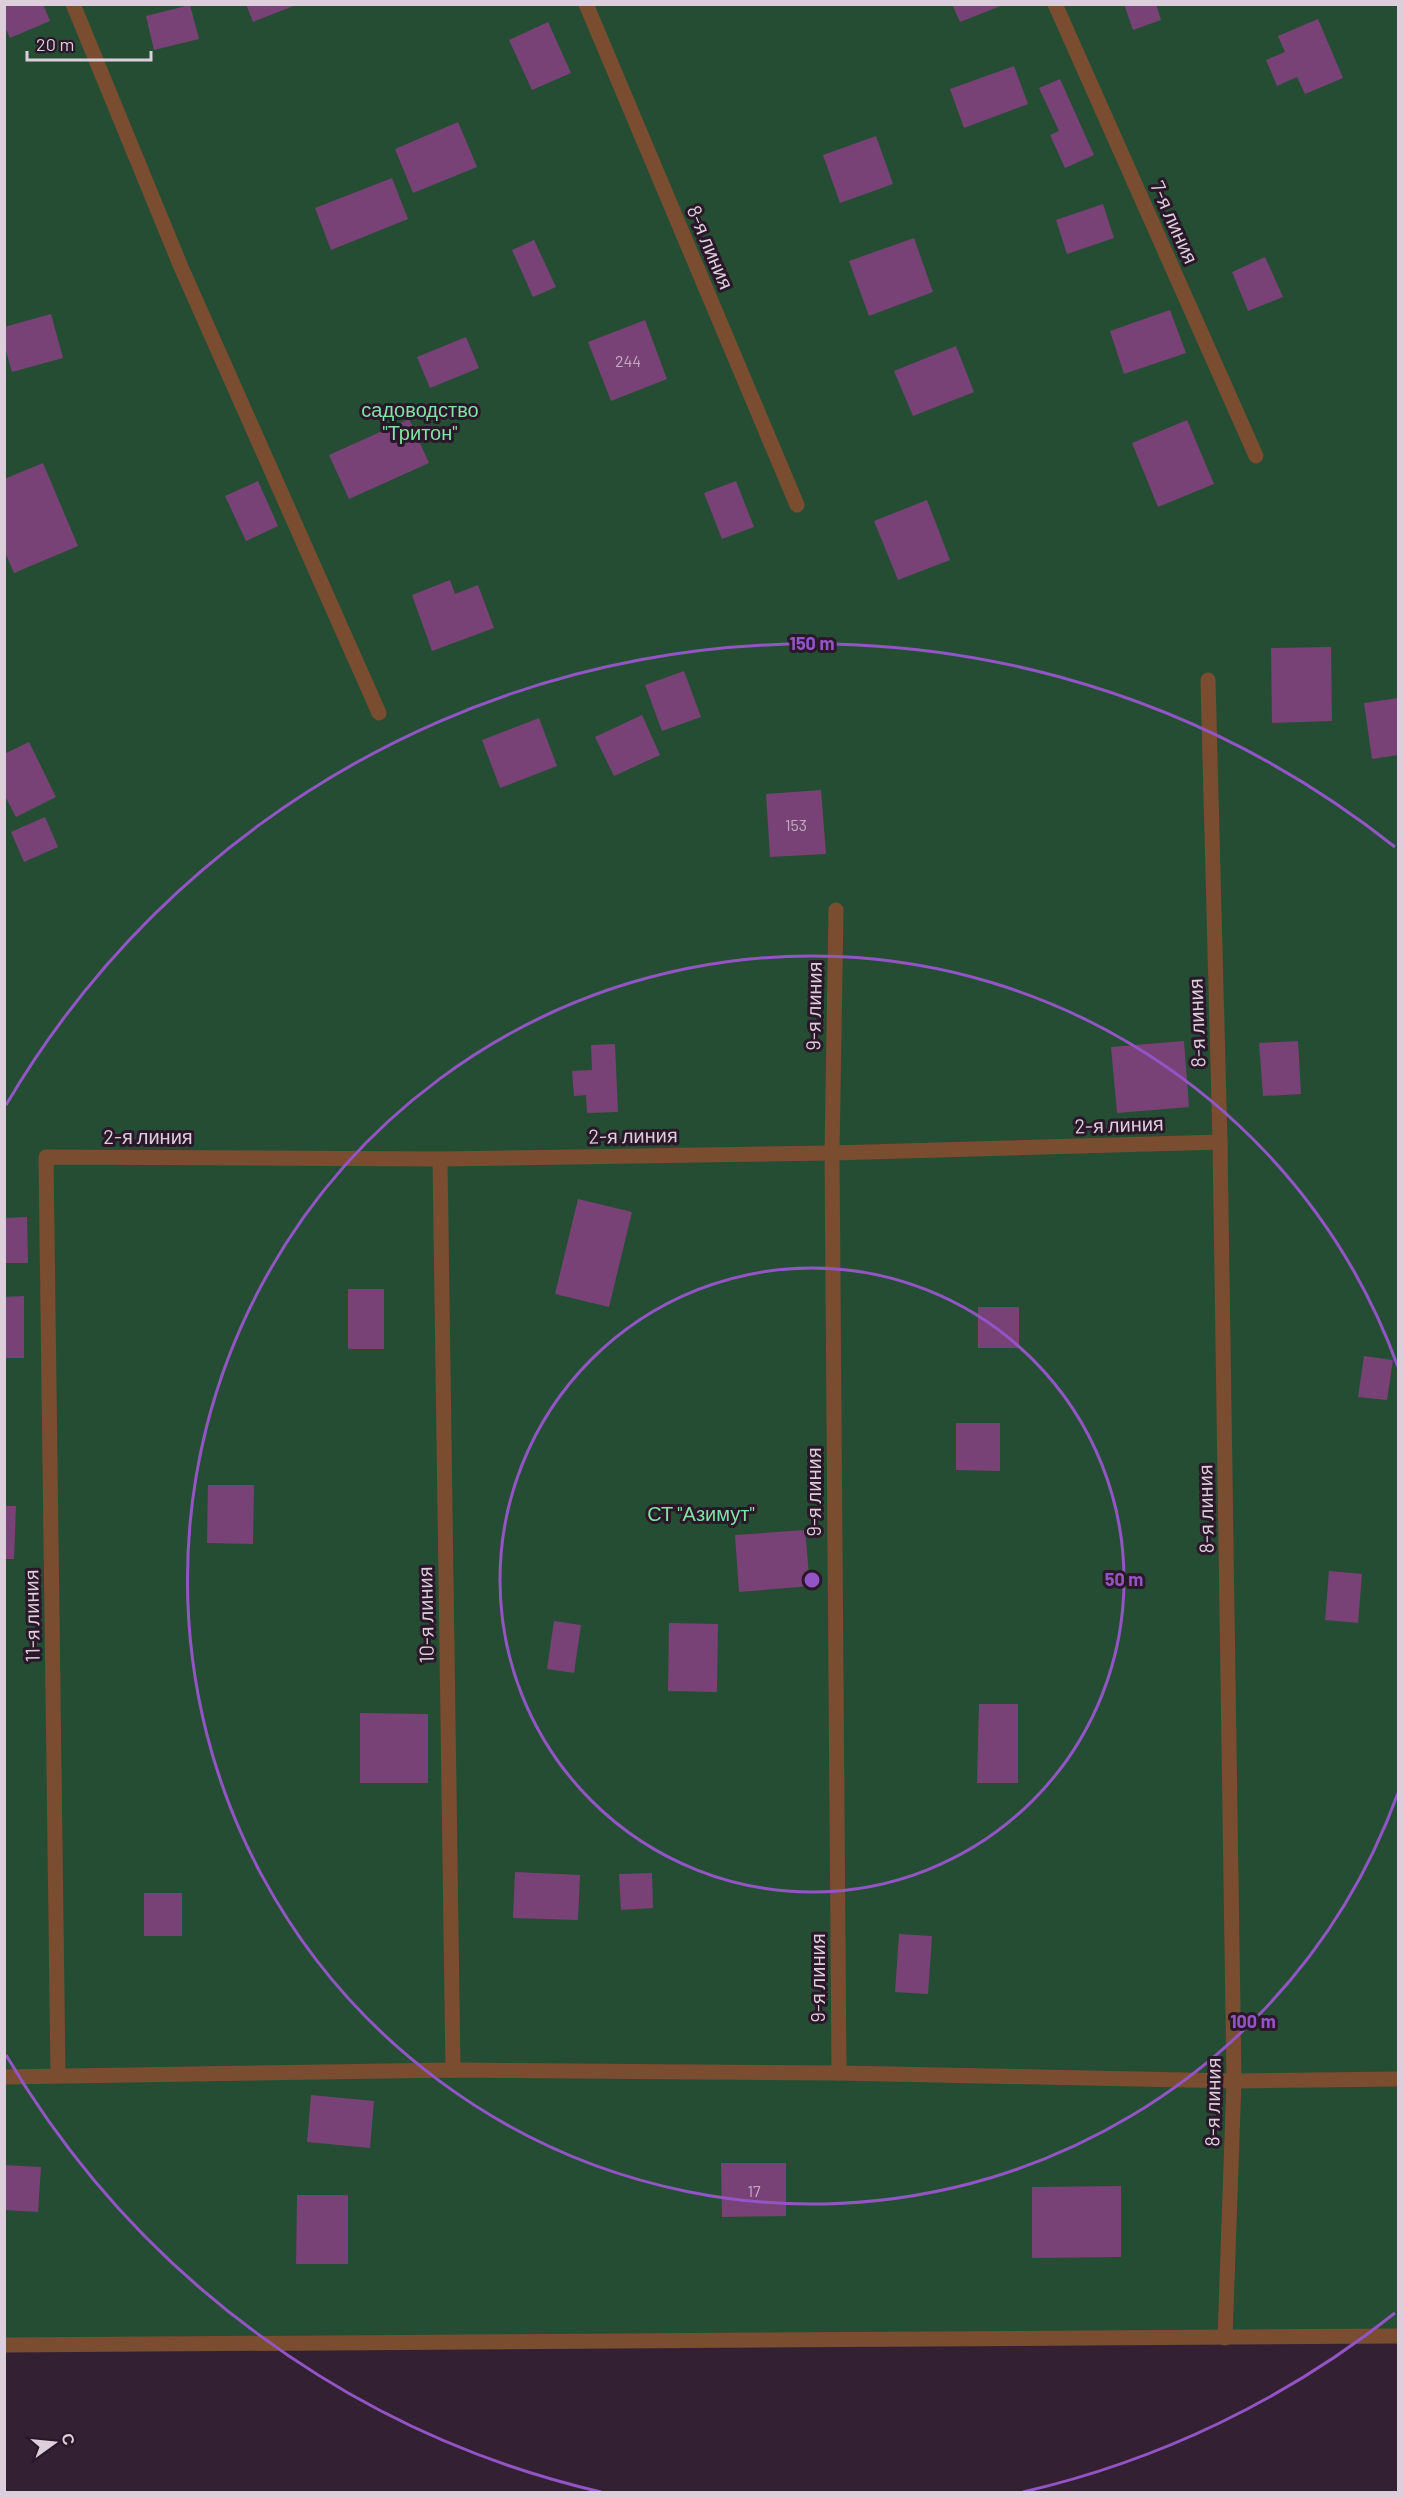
<svg xmlns="http://www.w3.org/2000/svg" width="1403" height="2497" viewBox="0 0 1403 2497" font-family="Barlow,sans-serif">
	<style>
		.green { fill: #254d34 }
		.building { fill: #784276 }
		.lines { fill: none; stroke-linecap: round; stroke-linejoin: round }
		.minor { stroke: #7a4d31; stroke-width: 15 }
		.ring { fill: none; stroke: #9355c6; stroke-width: 3 }
		.labels { text-anchor: middle; dominant-baseline: central; stroke-width: 6; stroke-linejoin: round; paint-order: stroke }
		.number-label { font-size: 16px; fill: #c3acc2 }
		.street-label { font-size: 20px; fill: #dccfdb; stroke: #2a1729 }
		.park-label { font-size: 20px; fill: #7de4a2; stroke: #2a1729 }
		.centre { fill: #9355c6; stroke: #2a1729; stroke-width: 3 }
		.ring-label { font-size: 18px; text-anchor: middle; font-weight: bold; fill: #9355c6; stroke: #2a1729; stroke-width: 6; stroke-linejoin: round; paint-order: stroke }
	</style>
	<rect width="100%" height="100%" fill="#342033"/>
	<path class="green" d="M4 5H1398V2336L5 2345Z"/>
	<g class="building">
		<path d="M4 4H43L50 21 10 38 4 25Z"/>
		<path d="M246 4H296V5L253 22Z"/>
		<path d="M952 4H1003V5L960 22Z"/>
		<path d="M1124 4H1156L1161 20 1133 30Z"/>
		<path d="M190 5 199 39 154 50 146 16Z"/>
		<path d="M1318 19 1343 78 1305 94 1297 77 1277 86 1266 60 1285 52 1278 36Z"/>
		<path d="M548 22 571 73 532 90 509 40Z"/>
		<path d="M1014 66 1028 104 964 128 950 89Z"/>
		<path d="M1060 79 1094 155 1065 168 1050 135 1059 131 1039 88Z"/>
		<path d="M458 122 477 167 413 193 395 149Z"/>
		<path d="M876 136 893 184 840 203 823 155Z"/>
		<path d="M392 178 408 219 331 250 315 208Z"/>
		<path d="M1103 204 1114 238 1067 254 1056 220Z"/>
		<path d="M914 238 933 292 869 316 849 261Z"/>
		<path d="M534 240 556 287 533 297 512 250Z"/>
		<path d="M1265 257 1283 297 1248 311 1232 272Z"/>
		<path d="M1170 310 1186 353 1124 374 1110 331Z"/>
		<path d="M51 314 63 358 12 372 4 344V327Z"/>
		<path d="M645 320 667 379 611 401 588 342Z"/>
		<path d="M466 337 479 368 430 388 417 357Z"/>
		<path d="M956 346 974 392 913 416 894 371Z"/>
		<path d="M409 419 429 463 349 499 329 455Z"/>
		<path d="M1187 420 1214 484 1158 507 1132 443Z"/>
		<path d="M43 463 78 546 14 573 4 550V479Z"/>
		<path d="M258 481 278 526 246 541 225 496Z"/>
		<path d="M736 481 754 527 722 539 704 493Z"/>
		<path d="M927 500 950 560 898 580 874 521Z"/>
		<path d="M450 580 455 594 478 585 494 628 432 651 412 595Z"/>
		<path d="M1331 647 1332 721 1272 723 1271 648Z"/>
		<path d="M684 671 701 717 662 731 645 685Z"/>
		<path d="M1398 698V755L1372 759 1364 703Z"/>
		<path d="M642 715 660 755 614 776 595 737Z"/>
		<path d="M539 718 557 766 500 788 482 740Z"/>
		<path d="M29 742 56 797 16 817 4 794V754Z"/>
		<path d="M821 790 826 854 770 857 766 794Z"/>
		<path d="M45 817 58 847 24 862 11 832Z"/>
		<path d="M1184 1041 1189 1107 1117 1113 1111 1047Z"/>
		<path d="M1298 1041 1301 1094 1263 1096 1259 1043Z"/>
		<path d="M615 1044 618 1112 587 1113 586 1095 574 1096 572 1071 592 1070 591 1045Z"/>
		<path d="M578 1199 632 1212 609 1307 555 1294Z"/>
		<path d="M27 1217 28 1263H4V1218Z"/>
		<rect x="348" y="1289" width="36" height="60"/>
		<path d="M24 1296V1358H4V1297Z"/>
		<rect x="978" y="1307" width="41" height="41"/>
		<path d="M1364 1356 1393 1360 1387 1400 1358 1397Z"/>
		<path d="M956 1423H1000V1471L956 1470Z"/>
		<path d="M208 1485H254L253 1544 207 1543Z"/>
		<path d="M4 1506H16L14 1559H4Z"/>
		<path d="M805 1530 810 1586 739 1592 735 1535Z"/>
		<path d="M1329 1571 1362 1574 1358 1623 1325 1620Z"/>
		<path d="M554 1621 581 1625 574 1673 547 1669Z"/>
		<path d="M669 1623 718 1624 717 1692 668 1691Z"/>
		<path d="M979 1704H1018V1783H977Z"/>
		<path d="M360 1713 428 1714V1783H360Z"/>
		<path d="M515 1872 580 1875 578 1920 513 1918Z"/>
		<path d="M652 1873 653 1908 621 1910 619 1874Z"/>
		<rect x="144" y="1893" width="38" height="43"/>
		<path d="M899 1934 932 1936 928 1994 895 1992Z"/>
		<path d="M311 2095 374 2101 370 2148 307 2142Z"/>
		<path d="M721 2163H786V2216L722 2217Z"/>
		<path d="M4 2165 41 2167 38 2212 4 2210Z"/>
		<path d="M1121 2186V2257L1032 2258V2187Z"/>
		<path d="M297 2195H348V2264H296Z"/>
	</g>
	<g class="lines">
		<g class="minor">
			<path d="M73 4 181 267 379 713"/>
			<path d="M586 4 797 505"/>
			<path d="M1055 4 1256 456"/>
			<path d="M1208 680 1220 1142 1234 2081 1225 2338"/>
			<path d="M836 910 832 1153 839 2073"/>
			<path d="M440 1159 453 2070"/>
			<path d="M58 2075 46 1157 440 1159 832 1153 1220 1142"/>
			<path d="M4 2077 453 2070 839 2073 1234 2081 1398 2079"/>
			<path d="M4 2345 1398 2336"/>
		</g>
	</g>
	<g class="ring">
		<circle cx="812" cy="1580" r="312"/>
		<path d="M1398 1793A624 624 0 1 1 1398 1367"/>
		<path d="M1395 2313A936 936 0 0 1 1023 2492M601 2492A936 936 0 0 1 6 2055M6 1105A936 936 0 0 1 1395 847"/>
	</g>
	<g class="labels">
		<g class="number-label">
			<text x="628" y="360">244</text>
			<text x="796" y="824">153</text>
			<text x="754" y="2190">17</text>
		</g>
		<g class="street-label">
			<text transform="translate(1175 222) rotate(66)">7-я линия</text>
			<text transform="translate(711 247) rotate(67)">8-я линия</text>
			<text transform="translate(813 1006) rotate(-89)">9-я линия</text>
			<text transform="translate(1196 1023) rotate(-92)">8-я линия</text>
			<text transform="translate(1119 1124) rotate(-2)">2-я линия</text>
			<text transform="translate(633 1135) rotate(-1)">2-я линия</text>
			<text x="148" y="1136">2-я линия</text>
			<text transform="translate(813 1492) rotate(-90)">9-я линия</text>
			<text transform="translate(1205 1509) rotate(-91)">8-я линия</text>
			<text transform="translate(425 1615) rotate(-91)">10-я линия</text>
			<text transform="translate(31 1616) rotate(-91)">11-я линия</text>
			<text transform="translate(817 1978) rotate(-90)">9-я линия</text>
			<text transform="translate(1212 2102) rotate(-89)">8-я линия</text>
		</g>
		<g class="park-label">
			<text x="420" y="409">садоводство<tspan x="420" dy="23">"Тритон"</tspan></text>
			<text x="701" y="1513">СТ "Азимут"</text>
		</g>
	</g>
	<circle cx="812" cy="1580" r="9" class="centre"/>
	<g class="ring-label">
		<text x="812" y="650">150 m</text>
		<text x="1124" y="1586">50 m</text>
		<text x="1253" y="2028">100 m</text>
	</g>
	<rect width="1403" height="2497" fill="none" stroke="#dccfdb" stroke-width="12"/>
	<g transform="translate(54 2443) rotate(75)" stroke="#2a1729" stroke-width="4.5" paint-order="stroke">
	<path d="M0-4.5L10 22L0 15L-10 22Z" fill="#dccfdb"/>
	<text y="-9" font-size="16" font-weight="bold" text-anchor="middle" fill="#dccfdb">С</text>
	</g>
	<path d="M27 51v9h124v-9" fill="none" stroke="#dccfdb" stroke-width="3"/>
	<text x="36" y="51" font-size="18" fill="#dccfdb" stroke="#2a1729" stroke-width="4.5" paint-order="stroke">20 m</text>
</svg>
